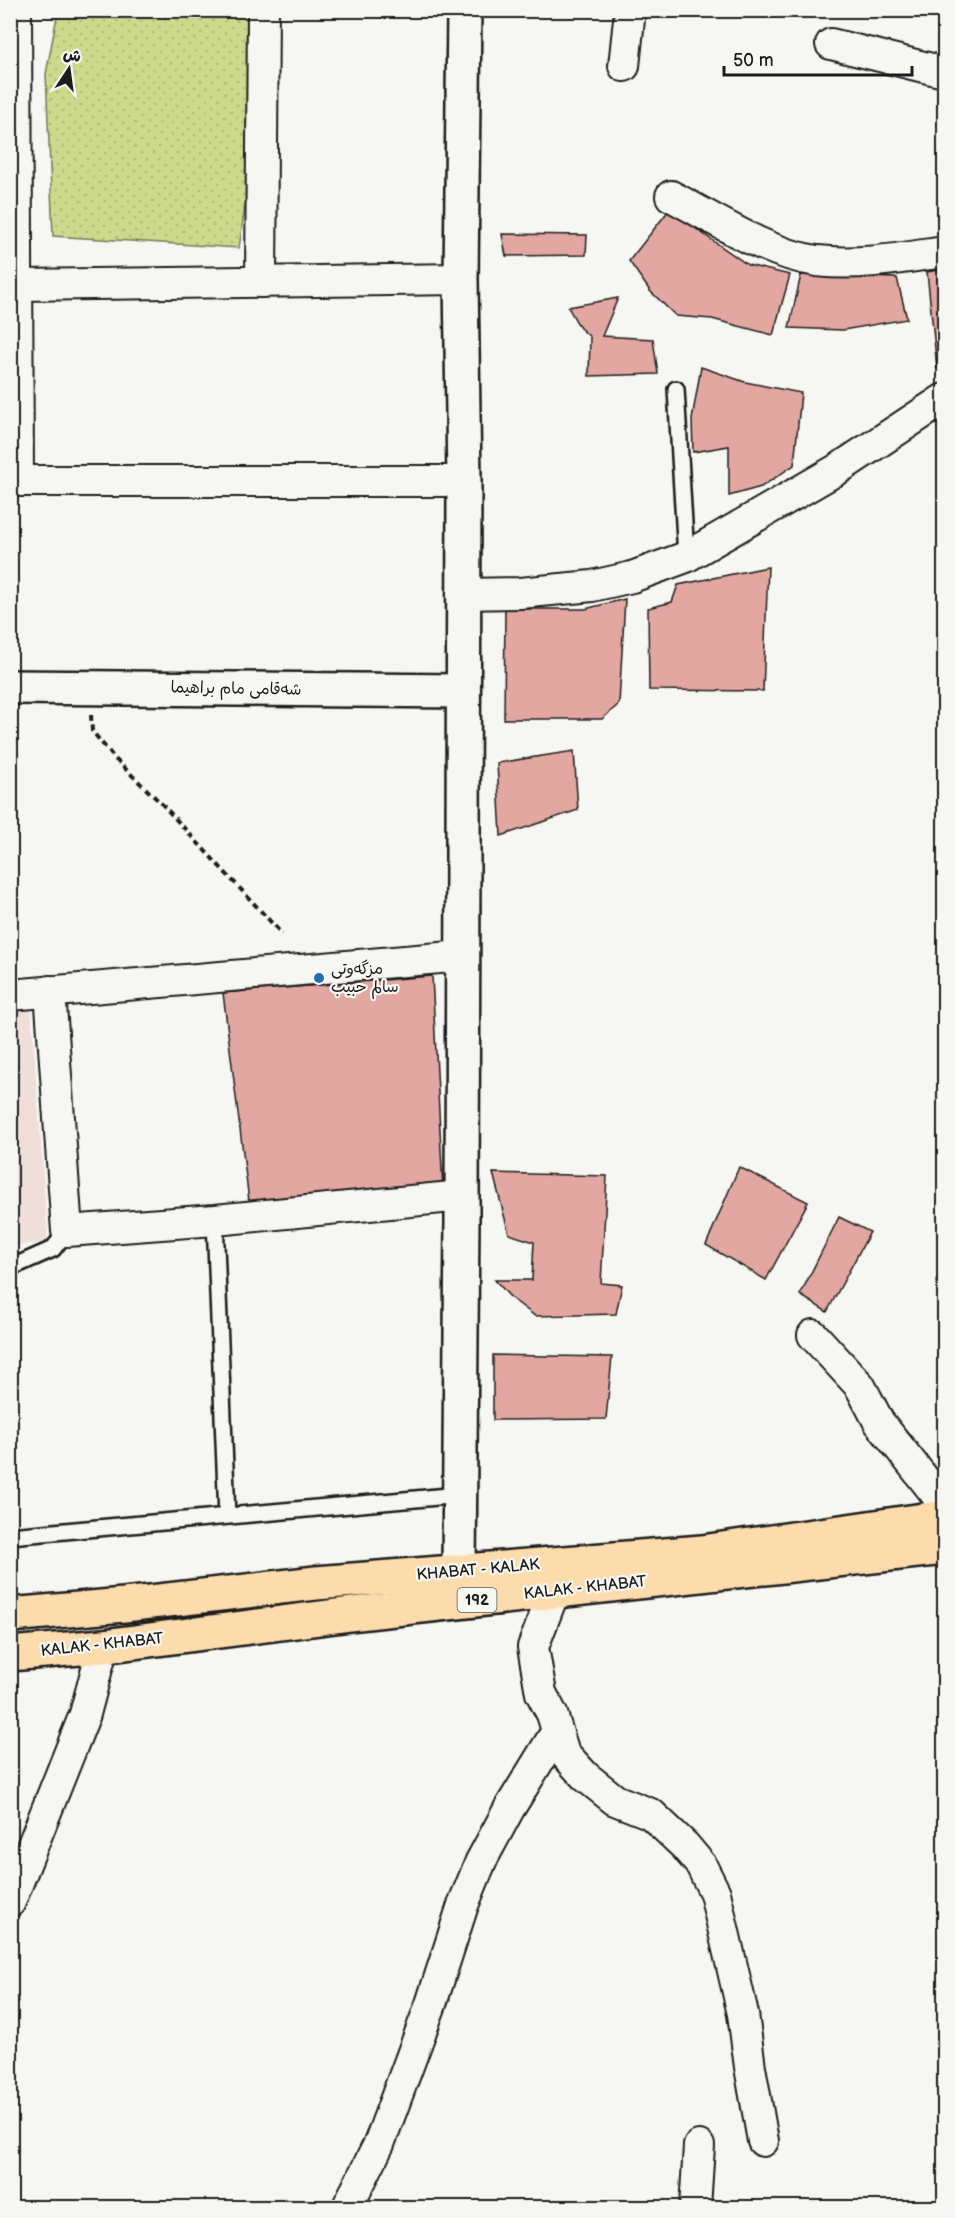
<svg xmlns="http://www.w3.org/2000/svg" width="955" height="2218" viewBox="0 0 955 2218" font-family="'Balsamiq Sans','Playpen Sans Arabic',sans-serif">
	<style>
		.built { fill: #f0ded9 }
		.park { fill: url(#park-dots); stroke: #747a54; stroke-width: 1.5 }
		.building { fill: #e1a7a0; stroke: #1c1c1c; stroke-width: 1.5 }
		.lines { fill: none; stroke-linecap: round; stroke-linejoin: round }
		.service-casing { stroke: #1c1c1c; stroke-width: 20 }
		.minor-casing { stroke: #1c1c1c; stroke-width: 34 }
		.tertiary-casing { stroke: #1c1c1c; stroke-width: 38 }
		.primary-casing { stroke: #1c1c1c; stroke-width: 38 }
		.path { stroke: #1c1c1c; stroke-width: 4; stroke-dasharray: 6 4.5; stroke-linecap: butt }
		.service { stroke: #f6f6f2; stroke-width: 15 }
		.minor { stroke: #f6f6f2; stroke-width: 30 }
		.tertiary { stroke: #f6f6f2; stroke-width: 33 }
		.primary { stroke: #fcdcac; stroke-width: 33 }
		.poi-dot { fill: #1f6fb2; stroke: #f6f6f2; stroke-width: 2 }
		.labels { text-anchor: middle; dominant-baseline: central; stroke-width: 4.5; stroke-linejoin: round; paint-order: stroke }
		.shield { fill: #f6f6f2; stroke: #5d5d5c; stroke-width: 1.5 }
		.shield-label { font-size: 15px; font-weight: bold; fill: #1c1c1c }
		.street-label { font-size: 16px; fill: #1c1c1c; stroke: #f6f6f2 }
		.poi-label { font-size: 16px; fill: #1c1c1c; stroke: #f6f6f2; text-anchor: start }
	</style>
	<defs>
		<pattern id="park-dots" width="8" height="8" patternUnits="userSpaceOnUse" patternTransform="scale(1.5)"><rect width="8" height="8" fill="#cdd98c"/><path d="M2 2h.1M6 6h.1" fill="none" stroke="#afba78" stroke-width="1.8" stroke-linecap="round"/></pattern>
	</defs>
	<rect width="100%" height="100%" fill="#f6f6f2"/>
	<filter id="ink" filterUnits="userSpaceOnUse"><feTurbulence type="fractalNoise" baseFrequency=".0167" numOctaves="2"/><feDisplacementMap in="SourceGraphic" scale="12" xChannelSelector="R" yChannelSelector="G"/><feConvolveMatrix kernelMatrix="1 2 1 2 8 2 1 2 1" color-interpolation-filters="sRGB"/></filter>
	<g filter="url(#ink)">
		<path class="built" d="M31 1009 48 1242 11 1246V1010Z"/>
		<path class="park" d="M58 11H251L257 121 239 248 53 236 46 74Z"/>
		<g class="building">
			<path d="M513 10H590V15Z"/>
			<path d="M669 210 748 265 790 275 773 335 712 319 676 316 650 291 629 261Z"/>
			<path d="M502 234 587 235 586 255 506 256Z"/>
			<path d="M944 269V362L937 368 927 272Z"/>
			<path d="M801 275 897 278 907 319 843 330 789 328Z"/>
			<path d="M618 298 602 336 653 339 658 374 589 376 590 337 580 328 568 307Z"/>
			<path d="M701 367 745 382 801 393 794 465 761 487 729 496V446L693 452 692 419Z"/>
			<path d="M768 567 763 691 649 690 648 608 672 602 678 585Z"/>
			<path d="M625 599 619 704 602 719H504L505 609H585Z"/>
			<path d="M574 751 578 810 501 836 497 763Z"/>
			<path d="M432 976 443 1189 249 1201 223 993Z"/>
			<path d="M739 1167 808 1202 766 1280 706 1245Z"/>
			<path d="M493 1173 607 1176 601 1283 622 1285 616 1314 535 1316 511 1298 495 1280H532L534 1242 509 1234Z"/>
			<path d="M839 1217 870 1232 827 1312 800 1295Z"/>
			<path d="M493 1355 612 1357 606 1419 493 1420Z"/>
		</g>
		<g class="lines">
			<defs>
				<g id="service">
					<path d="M676 389 686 557"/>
					<path d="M215 1220 227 1516"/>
					<path d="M10 1268 53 1249 67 1231"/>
					<path d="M10 1536 459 1495"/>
				</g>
				<g id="minor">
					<path d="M16 10 18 481"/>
					<path d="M831 44 944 72"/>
					<path d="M624 66 630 10"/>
					<path d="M671 196C715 219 767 254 817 261 860 266 902 258 944 252"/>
					<path d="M261 282 263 10"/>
					<path d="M19 285 461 279"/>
					<path d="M10 481H464"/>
					<path d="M462 594 520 593 592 586 632 577 686 557 838 469 944 399"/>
					<path d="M50 991 67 1231 215 1220 462 1196"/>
					<path d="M10 995 463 956"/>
					<path d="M813 1335 860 1386 879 1422 936 1494 944 1509"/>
					<path d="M554 1592 533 1647 541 1693 552 1714 564 1753 585 1776 615 1800 651 1814 685 1846 701 1865 715 1893 743 2014 750 2067 763 2141"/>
					<path d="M10 1902 85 1714 103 1646"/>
					<path d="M347 2208 379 2144 431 2004 463 1905 481 1861 509 1809 557 1731"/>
					<path d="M695 2208 699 2146"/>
				</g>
				<g id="tertiary">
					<path d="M10 687 462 691"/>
					<path d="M459 1571 462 1219 464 481 461 279 464 10"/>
				</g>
				<g id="primary">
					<path d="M10 1615 124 1605 316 1583 702 1552 944 1517"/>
					<path d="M10 1654 103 1646 351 1614 944 1548"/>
				</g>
			</defs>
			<use href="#service" class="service-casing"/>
			<use href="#minor" class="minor-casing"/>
			<use href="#tertiary" class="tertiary-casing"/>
			<use href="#primary" class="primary-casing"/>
			<path class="path" d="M91 715 92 731 115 759 161 803 282 934"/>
			<use href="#service" class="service"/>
			<use href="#minor" class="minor"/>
			<use href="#tertiary" class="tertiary"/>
			<use href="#primary" class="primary"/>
		</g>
	</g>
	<circle class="poi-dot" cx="319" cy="978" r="6"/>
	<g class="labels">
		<rect class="shield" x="457.5" y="1588" width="39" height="24" rx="4.5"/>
		<g class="shield-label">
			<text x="477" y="1600">192</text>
		</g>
		<g class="street-label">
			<text transform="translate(236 689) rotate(1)">شەقامی مام براهیما</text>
			<text transform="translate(478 1570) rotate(-5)">KHABAT - KALAK</text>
			<text transform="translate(585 1588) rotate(-6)">KALAK - KHABAT</text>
			<text transform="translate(102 1645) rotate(-6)">KALAK - KHABAT</text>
		</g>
		<g class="poi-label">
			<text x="331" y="969">مزگەوتی<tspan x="331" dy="18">سالم حبیب</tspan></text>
		</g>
	</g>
	<rect width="955" height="2218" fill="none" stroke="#f6f6f2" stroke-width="36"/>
	<rect x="18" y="18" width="919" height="2182" fill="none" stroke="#1c1c1c" stroke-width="2" filter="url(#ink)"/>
	<g transform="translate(69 69) rotate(13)" stroke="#f6f6f2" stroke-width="4.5" paint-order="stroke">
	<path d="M0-4.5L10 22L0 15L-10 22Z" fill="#1c1c1c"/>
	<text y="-9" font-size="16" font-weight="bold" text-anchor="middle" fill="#1c1c1c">ش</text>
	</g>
	<path d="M724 66v9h188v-9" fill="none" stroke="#1c1c1c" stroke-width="3"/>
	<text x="733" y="66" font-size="18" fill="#1c1c1c" stroke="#f6f6f2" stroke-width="4.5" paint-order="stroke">50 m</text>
</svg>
